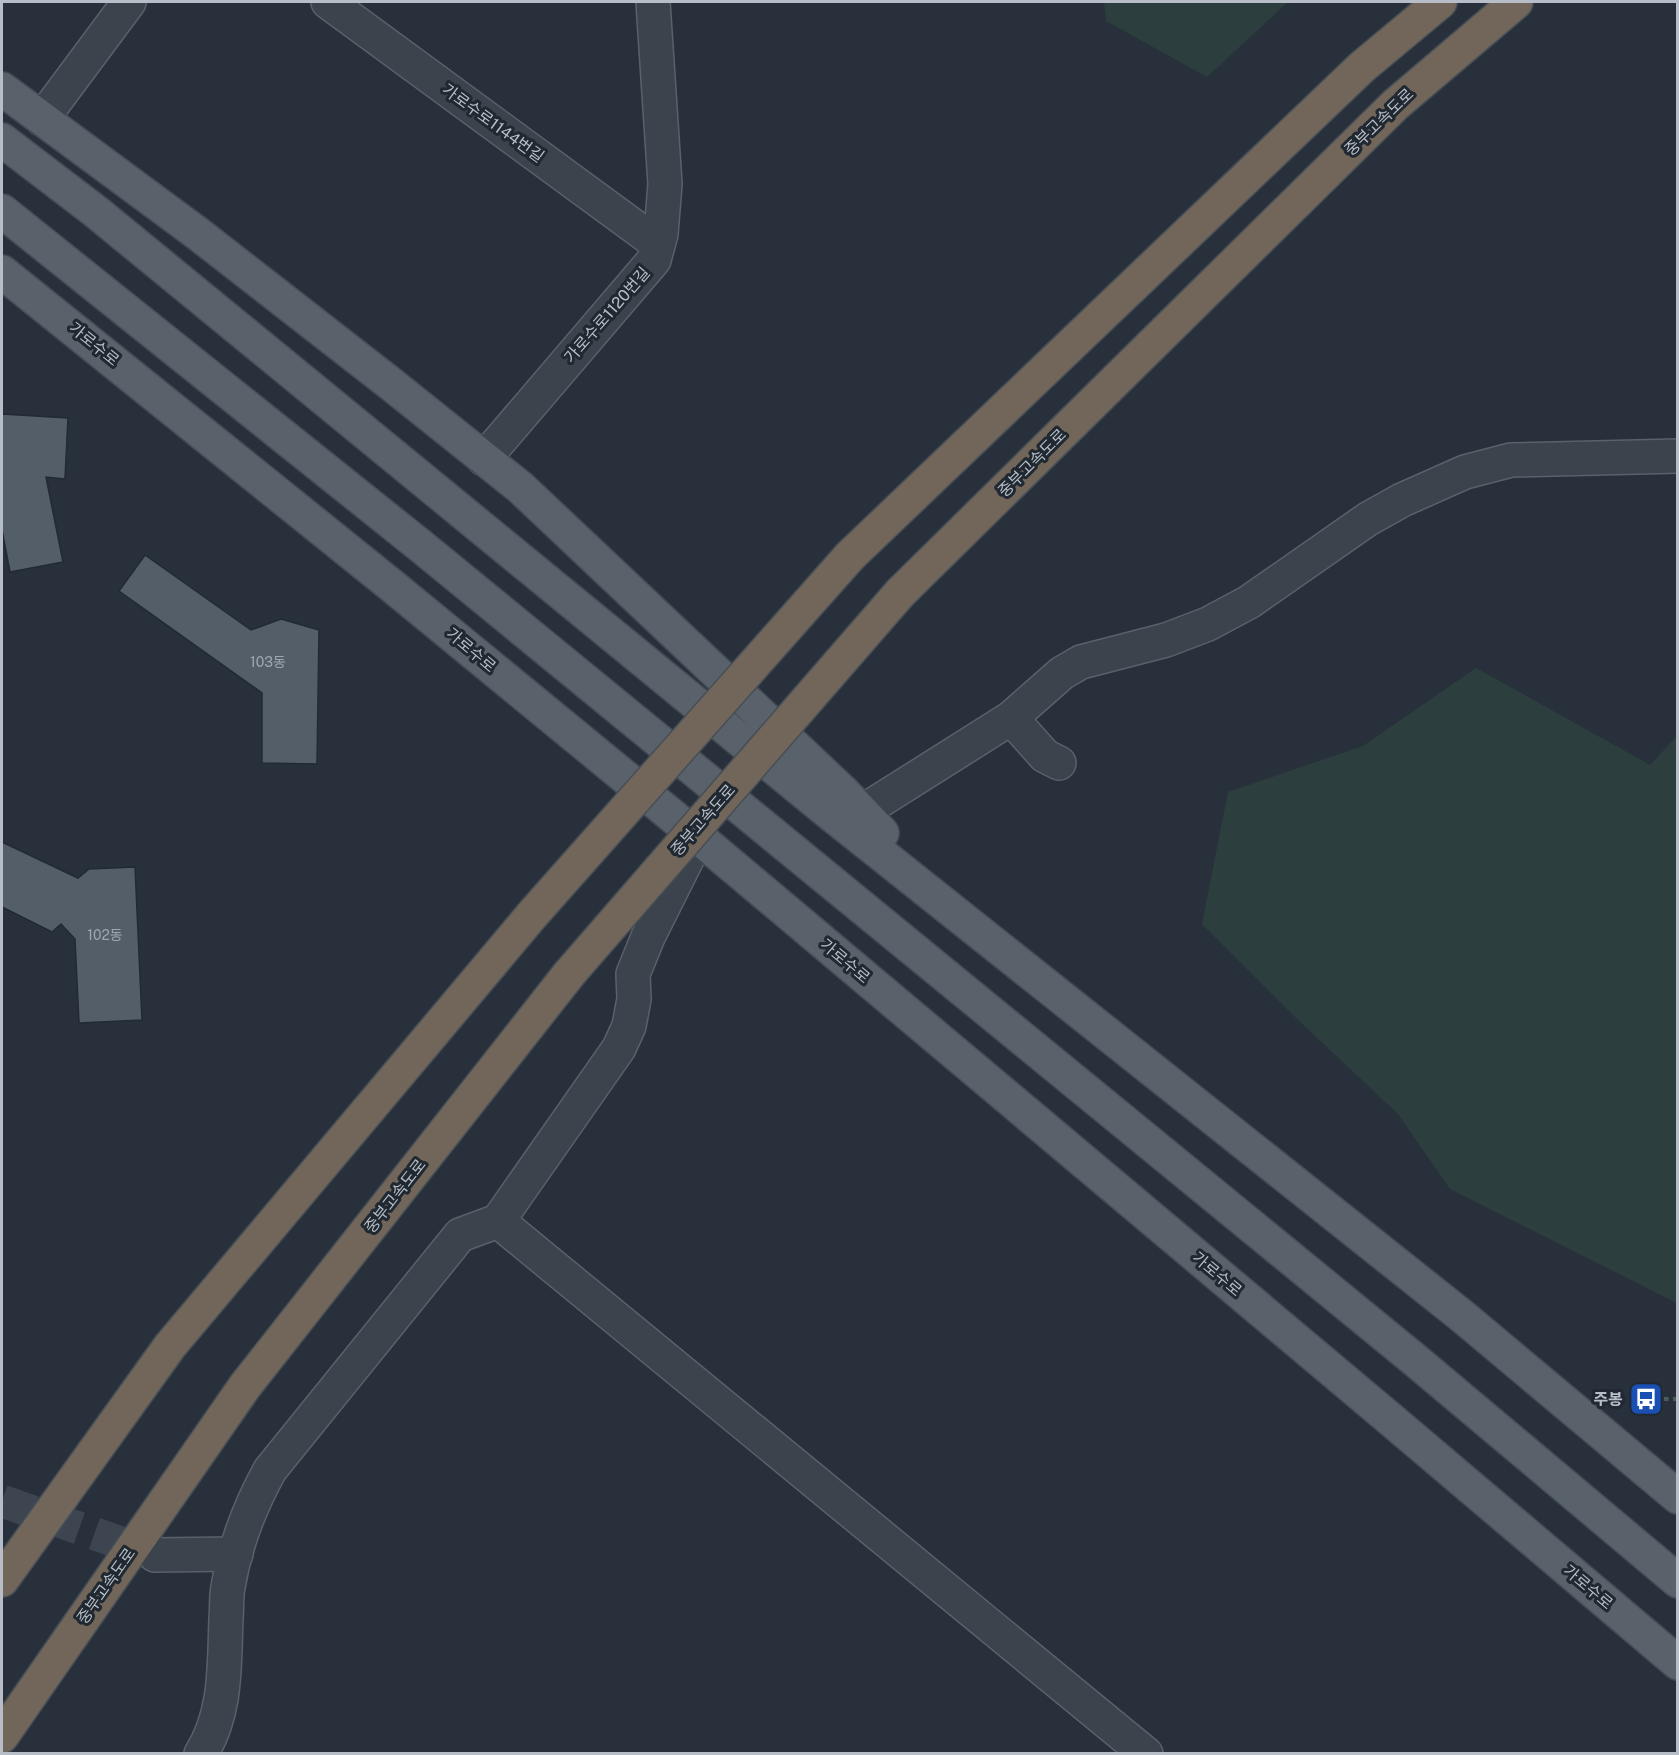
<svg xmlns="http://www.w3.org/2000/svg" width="1679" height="1755" viewBox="0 0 1679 1755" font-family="'Public Sans','Noto Sans KR',sans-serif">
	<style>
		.green { fill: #2c3f3e }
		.building { fill: #535e69; stroke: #222a33; stroke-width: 1.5 }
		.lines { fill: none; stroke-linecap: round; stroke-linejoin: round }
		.minor-tunnel { stroke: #3d4650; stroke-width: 33; stroke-dasharray: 33 16; stroke-linecap: butt }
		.minor-casing { stroke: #59616a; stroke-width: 36 }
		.major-casing { stroke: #444c55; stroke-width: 36 }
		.highway-casing { stroke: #464e57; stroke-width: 36 }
		.path { stroke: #4b5c5d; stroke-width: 4; stroke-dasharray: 4.5 4.5; stroke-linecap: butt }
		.minor { stroke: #3b434c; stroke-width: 33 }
		.major { stroke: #59626b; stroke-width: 33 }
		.highway { stroke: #716659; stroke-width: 33 }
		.highway-bridge-casing { stroke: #464e57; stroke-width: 36; stroke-linecap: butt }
		.highway-bridge { stroke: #716659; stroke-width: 33 }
		.labels { text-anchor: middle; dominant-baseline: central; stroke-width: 6; stroke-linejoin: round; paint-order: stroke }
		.number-label { font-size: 14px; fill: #9ea6b0 }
		.street-label { font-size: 16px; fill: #b7bec7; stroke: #202831 }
		.poi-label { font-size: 16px; font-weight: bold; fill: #b7bec7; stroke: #202831; text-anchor: end }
	</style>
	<rect width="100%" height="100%" fill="#28313b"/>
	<g class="green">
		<path d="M1104 2H1288L1207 77 1106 21Z"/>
		<path d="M1476 668 1650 765 1677 736V1303L1450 1189 1398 1114 1294 1016 1202 924 1228 792 1363 746Z"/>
	</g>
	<g class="building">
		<path d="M2 414 68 418 65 479 46 477 63 562 10 572 2 530Z"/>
		<path d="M145 555 251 630 281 619 319 630 317 764 262 763V693L119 591Z"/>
		<path d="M2 842 78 878 89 869 135 867 142 1020 79 1023 75 939 61 924 52 932 2 907Z"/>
	</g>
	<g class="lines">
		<path class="minor-tunnel" d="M2 1501 155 1555"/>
		<defs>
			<g id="minor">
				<path d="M328 2 658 244"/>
				<path d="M42 119 129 2"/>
				<path d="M484 459 654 260 661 234 665 184 653 2"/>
				<path d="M1011 718 1045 756 1059 763"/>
				<path d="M862 812 1011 718 1062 673 1081 662 1166 640 1208 624 1249 602 1368 519 1402 500 1465 472 1511 460 1678 456"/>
				<path d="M498 1221 1146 1754"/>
				<path d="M155 1555 236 1554"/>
				<path d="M201 1754C227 1712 224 1666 226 1619 227 1609 226 1597 228 1587 235 1544 249 1508 270 1470L460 1235 498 1221 619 1048 629 1026 634 999 633 974 648 937 698 837"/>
			</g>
			<g id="major">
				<path d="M2 89 197 233 391 384 521 488 842 791 882 833"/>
				<path d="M2 140 95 211 827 811 1462 1316 1678 1497"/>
				<path d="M2 211 422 547 1415 1360 1678 1581"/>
				<path d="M2 272 391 585 698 837 1389 1418 1678 1663"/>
			</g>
			<g id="highway">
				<path d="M850 556 1362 67 1440 2"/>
				<path d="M900 593 1395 105 1516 2"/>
				<path d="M2 1580 170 1346 532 915"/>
				<path d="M2 1736 245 1386 569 974"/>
			</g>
		</defs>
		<use href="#minor" class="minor-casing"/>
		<use href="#major" class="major-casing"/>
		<use href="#highway" class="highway-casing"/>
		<path class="path" d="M1646 1399H1678"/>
		<use href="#minor" class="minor"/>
		<use href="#major" class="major"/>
		<use href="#highway" class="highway"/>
		<defs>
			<g id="highway-bridge">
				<path d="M532 915 850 556"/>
				<path d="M569 974 900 593"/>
			</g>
		</defs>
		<use href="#highway-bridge" class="highway-bridge-casing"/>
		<use href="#highway-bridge" class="highway-bridge"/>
	</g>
	<defs>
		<symbol id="bus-square" viewBox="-11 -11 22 22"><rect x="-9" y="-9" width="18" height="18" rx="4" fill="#1a4fb4" stroke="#202831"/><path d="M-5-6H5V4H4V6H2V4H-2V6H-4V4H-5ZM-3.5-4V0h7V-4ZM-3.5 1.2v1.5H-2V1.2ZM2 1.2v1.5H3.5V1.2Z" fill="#fff"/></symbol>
	</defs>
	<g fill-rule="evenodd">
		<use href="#bus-square" x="1627" y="1380" width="38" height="38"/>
	</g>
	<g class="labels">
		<g class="number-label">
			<text x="268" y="662">103동</text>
			<text x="105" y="935">102동</text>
		</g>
		<g class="street-label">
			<text transform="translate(1379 122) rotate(-44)">중부고속도로</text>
			<text transform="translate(493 123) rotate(36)">가로수로1144번길</text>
			<text transform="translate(607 315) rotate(-49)">가로수로1120번길</text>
			<text transform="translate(94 344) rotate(39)">가로수로</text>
			<text transform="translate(1032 463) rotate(-45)">중부고속도로</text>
			<text transform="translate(471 650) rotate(40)">가로수로</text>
			<text transform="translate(703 820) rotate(-49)">중부고속도로</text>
			<text transform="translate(845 961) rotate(40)">가로수로</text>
			<text transform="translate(395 1196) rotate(-52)">중부고속도로</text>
			<text transform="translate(1217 1274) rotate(40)">가로수로</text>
			<text transform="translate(106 1586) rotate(-55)">중부고속도로</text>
			<text transform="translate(1588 1587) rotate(40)">가로수로</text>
		</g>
		<g class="poi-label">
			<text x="1623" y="1399">주봉</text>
		</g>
	</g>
	<rect width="1679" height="1755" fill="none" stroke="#b7bec7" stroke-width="6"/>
</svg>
